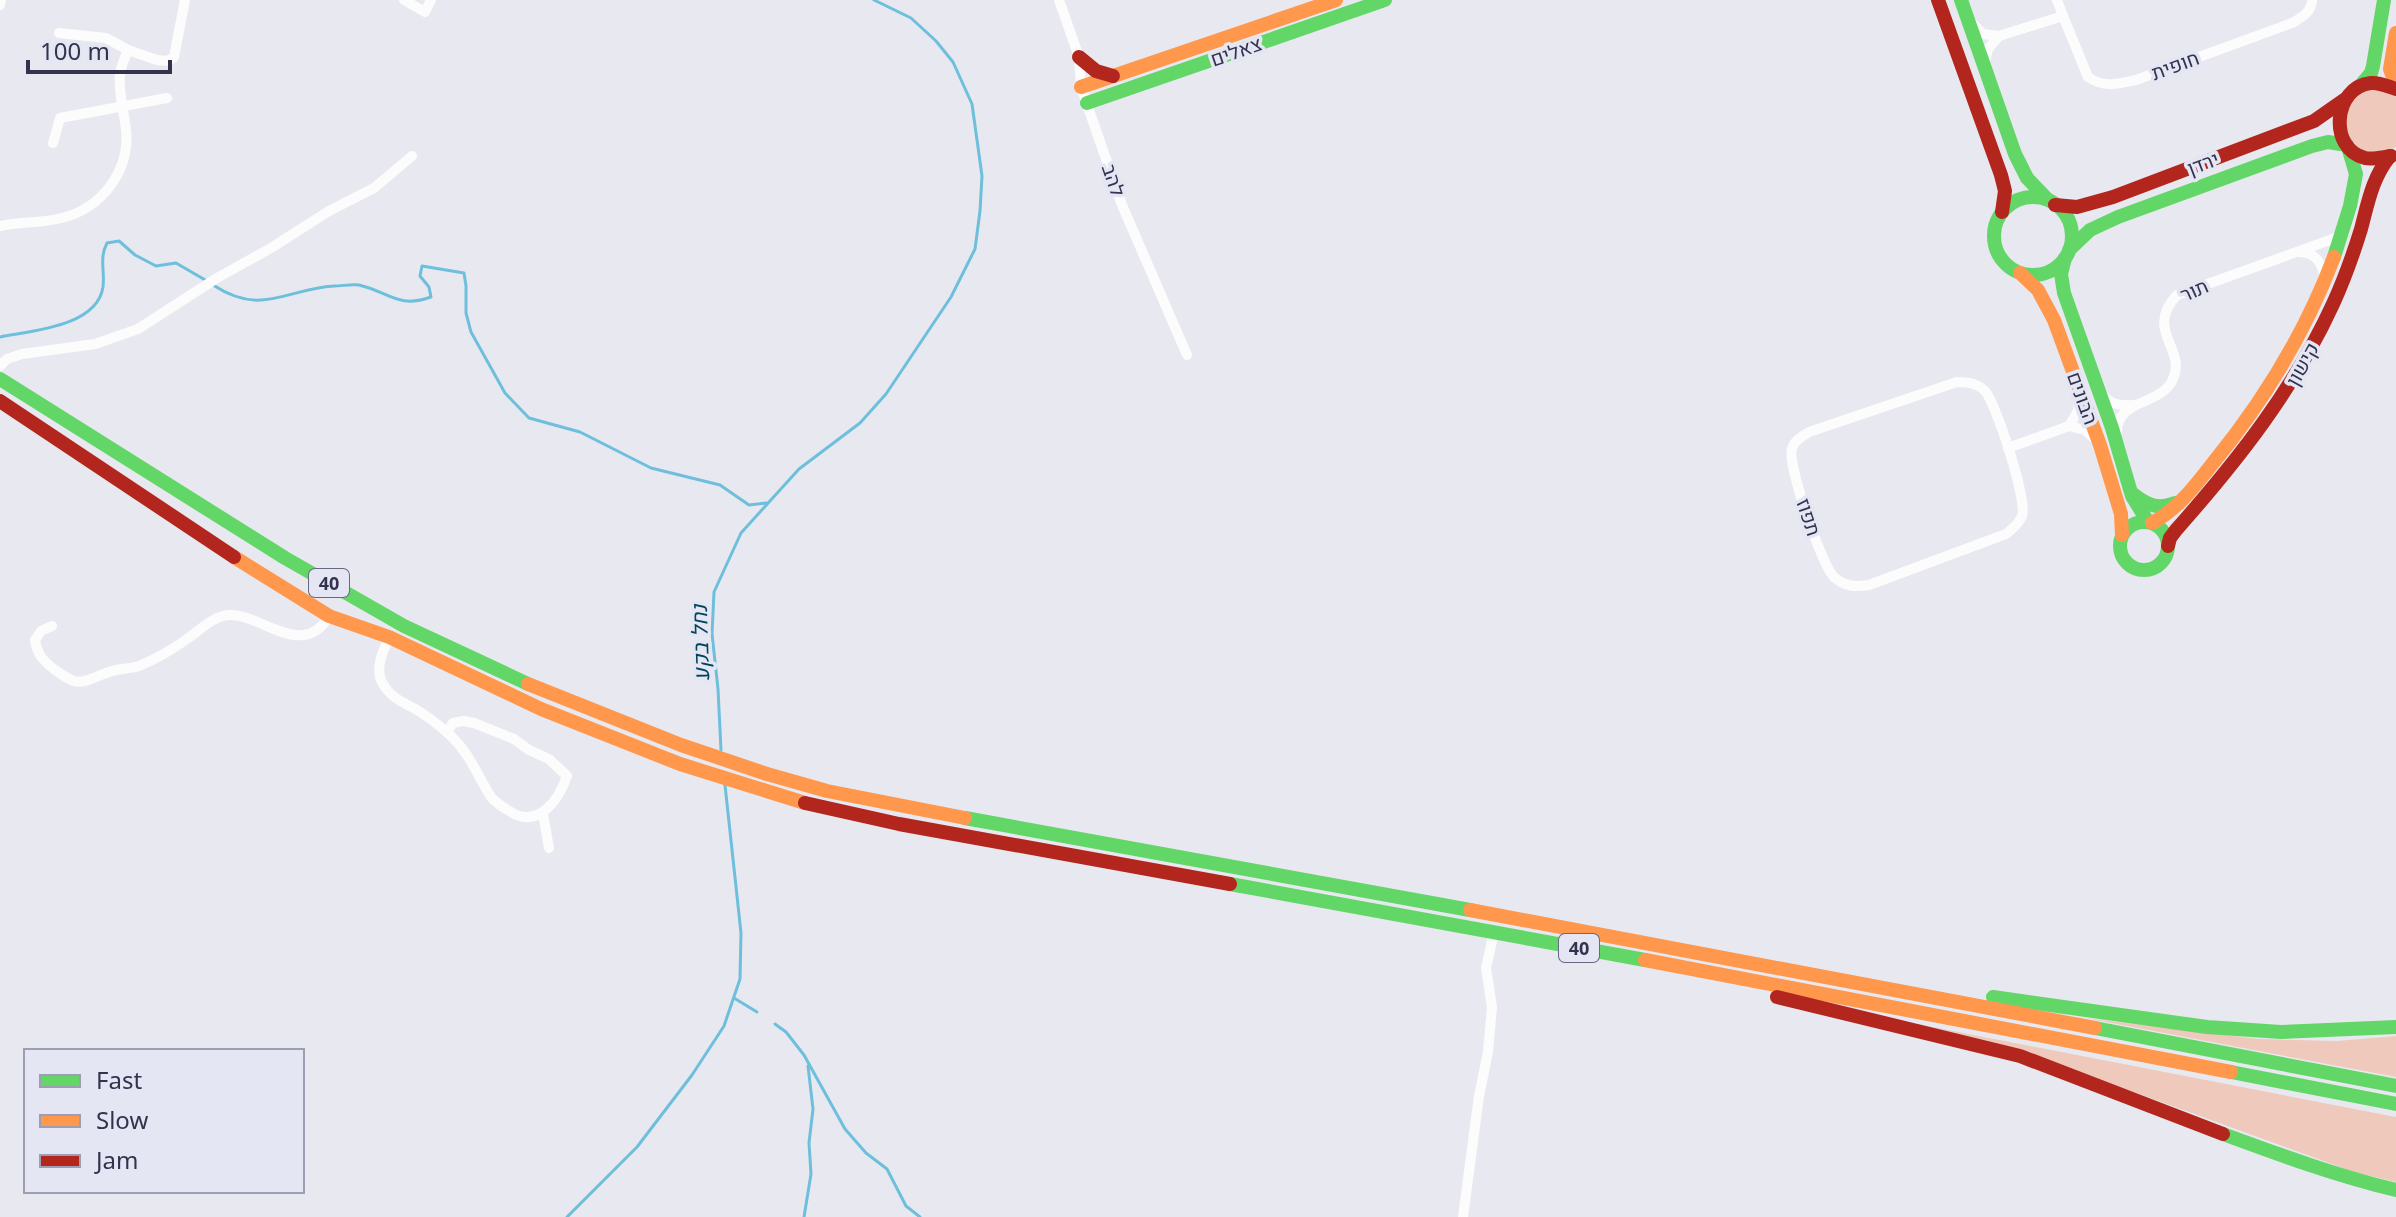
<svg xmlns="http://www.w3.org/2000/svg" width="2396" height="1217" viewBox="0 0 2396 1217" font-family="'Noto Sans',Heebo,sans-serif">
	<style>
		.green { fill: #efcabc }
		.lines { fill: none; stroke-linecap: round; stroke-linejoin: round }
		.stream { stroke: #6ebfdc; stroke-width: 3 }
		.street { stroke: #fcfcfd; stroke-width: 10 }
		.fast { stroke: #63d668; stroke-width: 14 }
		.slow { stroke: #ff974d; stroke-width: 14 }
		.jam { stroke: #b3261e; stroke-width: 14 }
		.labels { text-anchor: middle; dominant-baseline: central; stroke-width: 7; stroke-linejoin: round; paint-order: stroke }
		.shield { fill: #e5e6f4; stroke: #686980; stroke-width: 2 }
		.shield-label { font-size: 18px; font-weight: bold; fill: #33334e }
		.street-label { font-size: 20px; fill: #33334e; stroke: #e5e6f4 }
		.water-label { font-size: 22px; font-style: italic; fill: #004458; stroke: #e5e6f4 }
	</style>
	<rect width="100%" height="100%" fill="#e8e9f0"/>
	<g class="green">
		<path d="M2374 88 2396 96V147C2373 159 2343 150 2344 120 2344 112 2352 102 2355 96Z"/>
		<path d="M2085 1018 2259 1039 2337 1041 2396 1036V1077Z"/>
		<path d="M1917 1024 2396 1117V1182L2354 1172 2134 1092Z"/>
	</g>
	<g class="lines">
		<g class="stream">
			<path d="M213 285C262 317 285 289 334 286 342 286 351 284 359 285 389 292 398 309 431 297L429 287 420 276 422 266 464 273 466 286V313L471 332 505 393 529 418 580 432 651 468 720 485 749 505 766 503"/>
			<path d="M0 337C30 331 97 327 103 287 105 271 99 258 107 243L119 241 135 255 156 266 176 263 207 281"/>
			<path d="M721 750 718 689 712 634 714 592 741 533 799 469 860 423 886 394 951 297 975 249 980 211 982 176 972 104 953 62 936 41 911 18 874 0"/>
			<path d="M734 998 757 1012"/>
			<path d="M775 1024 786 1032 804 1055 845 1129 866 1153 887 1169 906 1206 920 1217"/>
			<path d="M567 1217 637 1147 692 1075 724 1026 740 979 741 933 725 785"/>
			<path d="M804 1217 811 1174 809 1143 813 1109 808 1066"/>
		</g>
		<g class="street">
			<path d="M404 0 425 12 431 0"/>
			<path d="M1059 0 1079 57 1081 87 1122 205 1187 355"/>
			<path d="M0 5 1 0"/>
			<path d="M2063 16 2088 77C2104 88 2118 84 2136 80L2292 23C2302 17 2311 13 2312 0"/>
			<path d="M1971 22 1983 34 1999 36 2063 16 2057 0"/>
			<path d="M59 33 106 38 128 50"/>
			<path d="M1984 66 1988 49 1999 36"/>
			<path d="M53 143 60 118 167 98"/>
			<path d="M0 226C20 222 42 223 62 218 102 208 130 171 126 130 124 111 118 92 120 74 121 66 125 57 128 50L157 60 168 61 174 57 185 0"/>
			<path d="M2300 252C2316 253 2322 263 2325 278"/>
			<path d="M0 366 7 359 22 354 95 344 138 329 217 278 271 248 329 211 374 188 412 156"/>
			<path d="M1957 382C1968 382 1977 383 1985 391 1996 403 2028 502 2022 516 2019 524 2012 529 2006 534L1869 585C1856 587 1845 587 1834 577 1822 566 1787 464 1792 449 1794 441 1801 437 1809 432Z"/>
			<path d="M2102 394C2110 405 2121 406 2134 405"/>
			<path d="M2069 426 2078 411 2080 395"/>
			<path d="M2117 433C2116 399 2159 406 2172 381 2189 349 2143 332 2177 295L2341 236"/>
			<path d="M2008 448 2069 426 2085 430 2096 440"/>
			<path d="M52 626 41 631 35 640C37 654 43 661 54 669 81 690 82 681 109 672 119 668 130 669 139 666 156 659 173 649 187 639 200 630 213 616 229 615 260 613 303 661 329 616"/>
			<path d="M389 637C383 651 374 670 383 684 390 697 404 703 417 710 429 717 440 726 451 736 470 754 477 775 491 797 496 803 504 808 511 812 538 829 559 800 567 776L549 759 529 750 514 739 474 723 463 721 453 723 447 732"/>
			<path d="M543 814 549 848"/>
			<path d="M1463 1217 1479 1096 1488 1052 1492 1007 1486 968 1494 932"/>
		</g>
		<g class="fast">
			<path d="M1961 0 2015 154 2027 178 2048 200"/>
			<path d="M2360 86 2371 73 2373 66 2384 0"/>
			<path d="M1087 103 1385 0"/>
			<circle cx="2033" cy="236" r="39"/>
			<path d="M2069 250 2090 230 2118 217 2312 146 2328 142 2347 145"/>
			<path d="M2334 257 2350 206 2356 174 2348 147"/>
			<path d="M2065 258 2061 274 2064 293 2112 428 2132 496 2148 522"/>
			<path d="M0 379 285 558 404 626 528 684"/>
			<path d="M2133 494C2147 505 2158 510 2175 503"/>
			<circle cx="2144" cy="546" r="24"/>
			<path d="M965 818 1470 910"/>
			<path d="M1230 884 1645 960"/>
			<path d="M1993 997 2207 1027 2281 1032 2396 1027"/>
			<path d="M2095 1028 2396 1086"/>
			<path d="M2231 1072 2396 1104"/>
			<path d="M2223 1134C2280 1155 2337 1176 2396 1190"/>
		</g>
		<g class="slow">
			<path d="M2396 33 2390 69 2396 86"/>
			<path d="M1081 87 1336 0"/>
			<path d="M2020 273 2038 290 2054 320 2100 445 2121 514 2122 535"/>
			<path d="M2152 523C2178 509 2195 486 2213 463 2263 402 2306 331 2334 257"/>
			<path d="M234 557 329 616 389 637 541 709 680 764 805 803"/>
			<path d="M528 684 681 745 767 774 827 791 965 818"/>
			<path d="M1470 910 2095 1028"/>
			<path d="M1645 960 2231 1072"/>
		</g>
		<g class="jam">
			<path d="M1938 0 2001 175 2005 191 2002 212"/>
			<path d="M1079 57 1096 71 1113 76"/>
			<path d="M2391 156C2383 157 2373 160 2365 158 2328 149 2333 87 2371 83 2379 82 2389 87 2396 89"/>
			<path d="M2055 205 2077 207 2113 197 2314 121 2344 100"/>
			<path d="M0 401 234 557"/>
			<path d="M2168 546 2170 538 2176 530C2238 460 2294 389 2333 304 2344 280 2353 255 2361 229 2368 203 2372 178 2390 156"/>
			<path d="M805 803 899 824 1230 884"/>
			<path d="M1777 997 2020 1056 2223 1134"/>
		</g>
	</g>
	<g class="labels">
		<g class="shield">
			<rect x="309" y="569" width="40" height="28" rx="6"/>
			<rect x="1559" y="934" width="40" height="28" rx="6"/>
		</g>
		<g class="shield-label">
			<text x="329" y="583">40</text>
			<text x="1579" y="948">40</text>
		</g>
		<g class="street-label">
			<text transform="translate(1236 51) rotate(-19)">צאלים</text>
			<text transform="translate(2175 65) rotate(-20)">חופית</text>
			<text transform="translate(2203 163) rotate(-21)">ירדן</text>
			<text transform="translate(1114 180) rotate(71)">להב</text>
			<text transform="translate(2194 290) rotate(-24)">תור</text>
			<text transform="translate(2302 364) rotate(-61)">קישון</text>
			<text transform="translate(2083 398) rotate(70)">הבונים</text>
			<text transform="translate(1809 517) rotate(72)">תפוז</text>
		</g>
		<g class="water-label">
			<text transform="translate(699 643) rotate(-92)">נחל בקע</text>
		</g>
	</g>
	<rect x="24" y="1049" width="280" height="144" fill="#e5e6f4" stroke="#9e9eb2" stroke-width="2"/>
	<rect x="40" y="1075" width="40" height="12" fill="#63d668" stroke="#9e9eb2" stroke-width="2"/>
	<text x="96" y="1089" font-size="24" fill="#33334e">Fast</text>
	<rect x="40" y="1115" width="40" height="12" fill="#ff974d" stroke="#9e9eb2" stroke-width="2"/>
	<text x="96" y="1129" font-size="24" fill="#33334e">Slow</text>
	<rect x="40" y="1155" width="40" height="12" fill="#b3261e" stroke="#9e9eb2" stroke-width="2"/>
	<text x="96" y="1169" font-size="24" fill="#33334e">Jam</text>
	<path d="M28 60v12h142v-12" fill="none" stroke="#33334e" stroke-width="4"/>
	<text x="40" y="60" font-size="24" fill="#33334e" stroke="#e5e6f4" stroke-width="6" paint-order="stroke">100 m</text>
</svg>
